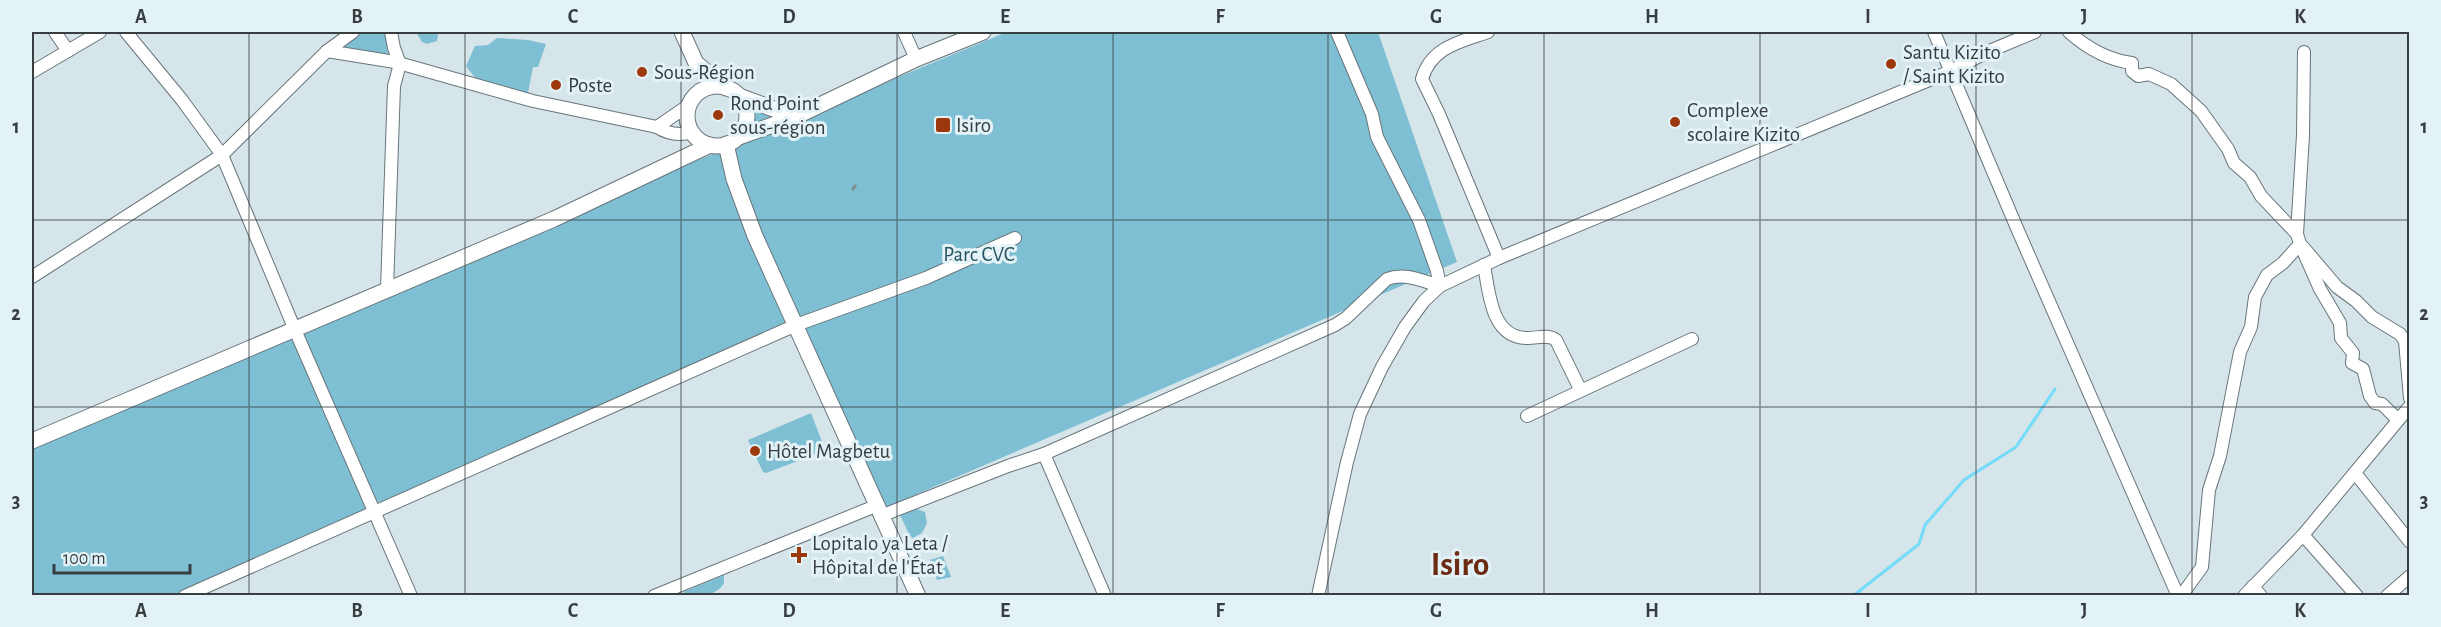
<svg xmlns="http://www.w3.org/2000/svg" width="2441" height="627" viewBox="0 0 2441 627" font-family="'Alegreya Sans',sans-serif">
	<style>
		.green { fill: #7ebfd4 }
		.lines { fill: none; stroke-linecap: round; stroke-linejoin: round }
		.stream { stroke: #74dbf9; stroke-width: 3 }
		.minor-casing { stroke: #68757a; stroke-width: 14 }
		.major-casing { stroke: #68757a; stroke-width: 17 }
		.minor { stroke: #fff; stroke-width: 12 }
		.major { stroke: #fff; stroke-width: 15 }
		.rail { stroke: #828c90; stroke-width: 3; stroke-dasharray: 9 4.5; stroke-linecap: butt }
		.grid { fill: none; stroke: #383e40; stroke-width: 1.5; stroke-opacity: 0.55 }
		.poi-dot { fill: #9d370c; stroke: #e2f2f7; stroke-width: 2 }
		.labels { text-anchor: middle; dominant-baseline: central; stroke-width: 6; stroke-linejoin: round; paint-order: stroke }
		.poi-label { font-size: 21px; fill: #383e40; stroke: #e2f2f7; text-anchor: start }
		.park-label { font-size: 21px; fill: #275461; stroke: #e2f2f7 }
		.town-label { font-size: 33px; font-weight: bold; fill: #6c2b13; stroke: #e2f2f7 }
		.neatline { fill: none; stroke: #383e40; stroke-width: 2 }
		.grid-label { font-size: 20px; text-anchor: middle; font-weight: bold; fill: #383e40 }
	</style>
	<rect width="100%" height="100%" fill="#d5e5ea"/>
	<g class="green">
		<path d="M361 32H386L388 57 342 47Z"/>
		<path d="M416 32H432V34H438L437 41 427 44 422 42Z"/>
		<path d="M1007 32H1378L1457 262 873 513 795 325 406 501 370 502 359 518 185 595H32V444L147 390 316 329 387 289Z"/>
		<path d="M497 38 528 40 546 44 538 67H533L528 93 476 79 466 66 475 46 488 45Z"/>
		<path d="M753 107 781 117 752 126Z"/>
		<path d="M811 413 824 447 816 454 766 473 763 472 748 440Z"/>
		<path d="M917 509 925 512 927 523 922 533 913 538 910 536 900 515Z"/>
		<path d="M943 556 951 577 937 580 930 560Z"/>
		<path d="M724 575V583C718 596 693 600 683 592Z"/>
	</g>
	<g class="lines">
		<path class="stream" d="M1853 596 1919 544 1925 525 1964 480 2016 447 2055 389"/>
		<defs>
			<g id="minor">
				<path d="M55 32 68 51"/>
				<path d="M126 32 182 100 222 155 295 330 411 596"/>
				<path d="M904 32 916 59"/>
				<path d="M1934 32 2016 226 2178 596"/>
				<path d="M2069 32C2087 48 2108 60 2132 63V71L2138 76 2149 74 2171 84 2201 111 2228 149 2234 163 2250 177 2261 196 2297 234"/>
				<path d="M327 51 395 62 533 101 657 127C668 134 679 136 692 132"/>
				<path d="M32 72 100 32"/>
				<path d="M657 127 689 105"/>
				<path d="M2300 244 2320 289 2340 323 2341 338 2353 353 2352 363 2363 369 2370 396 2375 403 2382 404 2398 420"/>
				<path d="M2303 247 2337 287 2356 301 2372 317 2400 334 2405 341 2410 398"/>
				<path d="M1499 258 1951 71 1987 52 2035 32"/>
				<path d="M1484 265C1489 292 1491 339 1528 338 1538 338 1548 334 1556 340L1580 389"/>
				<path d="M32 277 222 155 327 51 353 32"/>
				<path d="M387 289 394 86 400 64 394 48 391 32"/>
				<path d="M1527 416 1692 339"/>
				<path d="M1044 454 1105 596"/>
				<path d="M2355 473 2410 542"/>
				<path d="M883 515 1008 466 1044 454 1335 325 1346 318 1387 279C1405 272 1422 281 1440 286L1437 271 1419 220 1377 137 1372 114 1337 32"/>
				<path d="M2303 535 2357 596"/>
				<path d="M2253 586 2261 596"/>
				<path d="M185 596 796 325 926 278 1015 238"/>
				<path d="M654 596 878 505"/>
				<path d="M1318 596 1347 462 1360 414 1382 367 1405 327 1424 301 1440 286 1499 258 1439 114 1422 79C1431 47 1460 42 1488 32"/>
				<path d="M2181 596 2202 567 2209 490 2220 456 2240 352 2251 327 2255 297 2267 275 2283 263 2300 244 2297 234 2303 135 2304 52"/>
				<path d="M2244 596 2303 535 2410 406"/>
				<path d="M2387 596 2410 576"/>
			</g>
			<g id="major">
				<path d="M682 32 696 63 726 88"/>
				<circle cx="717" cy="116" r="30"/>
				<path d="M739 96 795 117"/>
				<path d="M739 137 795 117 916 59 983 32"/>
				<path d="M726 144 734 179 755 236 918 596"/>
				<path d="M32 441 554 219 710 145"/>
			</g>
		</defs>
		<use href="#minor" class="minor-casing"/>
		<use href="#major" class="major-casing"/>
		<use href="#minor" class="minor"/>
		<use href="#major" class="major"/>
		<path class="rail" d="M852 190 856 185"/>
	</g>
	<path class="grid" d="M249 32V596M465 32V596M681 32V596M897 32V596M1113 32V596M1328 32V596M1544 32V596M1760 32V596M1976 32V596M2192 32V596M32 220H2410M32 407H2410"/>
	<g class="poi-dot">
		<circle cx="1891" cy="64" r="6"/>
		<circle cx="642" cy="72" r="6"/>
		<circle cx="556" cy="85" r="6"/>
		<circle cx="718" cy="115" r="6"/>
		<circle cx="1675" cy="122" r="6"/>
		<rect x="935" y="117" width="16" height="16" rx="3"/>
		<circle cx="755" cy="451" r="6"/>
		<path d="M796 546h6v6h6v6h-6v6h-6v-6h-6v-6h6z"/>
	</g>
	<g class="labels">
		<g class="poi-label">
			<text x="1903" y="52">Santu Kizito<tspan x="1903" dy="24">/ Saint Kizito</tspan></text>
			<text x="654" y="72">Sous-Région</text>
			<text x="568" y="85">Poste</text>
			<text x="730" y="103">Rond Point<tspan x="730" dy="24">sous-région</tspan></text>
			<text x="1687" y="110">Complexe<tspan x="1687" dy="24">scolaire Kizito</tspan></text>
			<text x="956" y="125">Isiro</text>
			<text x="767" y="451">Hôtel Magbetu</text>
			<text x="812" y="543">Lopitalo ya Leta /<tspan x="812" dy="24">Hôpital de l'État</tspan></text>
		</g>
		<g class="park-label">
			<text x="979" y="254">Parc CVC</text>
		</g>
		<g class="town-label">
			<text x="1460" y="565">Isiro</text>
		</g>
	</g>
	<rect width="2441" height="627" fill="none" stroke="#e2f2f7" stroke-width="66"/>
	<path d="M54 564v9h136v-9" fill="none" stroke="#383e40" stroke-width="3"/>
	<text x="63" y="564" font-size="18" fill="#383e40" stroke="#e2f2f7" stroke-width="4.5" paint-order="stroke">100 m</text>
	<rect x="33" y="33" width="2375" height="561" class="neatline"/>
	<g class="grid-label">
		<text x="141" y="23">A</text>
		<text x="357" y="23">B</text>
		<text x="573" y="23">C</text>
		<text x="789" y="23">D</text>
		<text x="1005" y="23">E</text>
		<text x="1220" y="23">F</text>
		<text x="1436" y="23">G</text>
		<text x="1652" y="23">H</text>
		<text x="1868" y="23">I</text>
		<text x="2084" y="23">J</text>
		<text x="2300" y="23">K</text>
		<text x="16" y="133">1</text>
		<text x="2424" y="133">1</text>
		<text x="16" y="320">2</text>
		<text x="2424" y="320">2</text>
		<text x="16" y="507">3</text>
		<text x="2424" y="507">3</text>
		<text x="141" y="617">A</text>
		<text x="357" y="617">B</text>
		<text x="573" y="617">C</text>
		<text x="789" y="617">D</text>
		<text x="1005" y="617">E</text>
		<text x="1220" y="617">F</text>
		<text x="1436" y="617">G</text>
		<text x="1652" y="617">H</text>
		<text x="1868" y="617">I</text>
		<text x="2084" y="617">J</text>
		<text x="2300" y="617">K</text>
	</g>
</svg>
